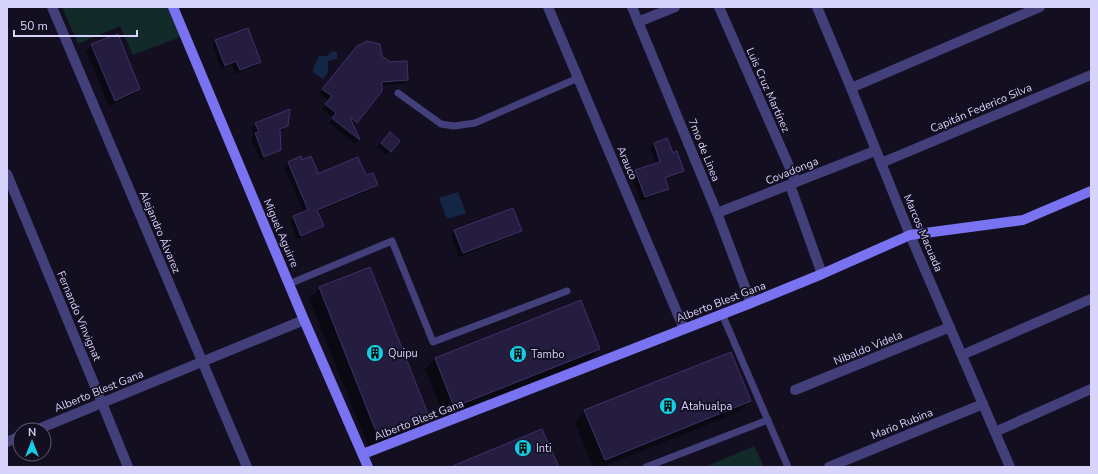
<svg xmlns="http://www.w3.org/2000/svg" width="1098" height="474" viewBox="0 0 1098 474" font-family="'Nunito Sans',sans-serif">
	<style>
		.green { fill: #132a2a }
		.water { fill: #142646 }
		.shadow { fill: #0007 }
		.building { fill: #251d40; stroke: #3e316a }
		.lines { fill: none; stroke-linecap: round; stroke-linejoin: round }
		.lane { stroke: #423f7b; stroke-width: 7 }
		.street { stroke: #423f7b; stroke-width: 10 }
		.secondary { stroke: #7973f2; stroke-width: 10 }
		.labels { text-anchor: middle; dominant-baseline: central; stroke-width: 3.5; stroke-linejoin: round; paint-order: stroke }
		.street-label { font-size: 11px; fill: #d8d3fb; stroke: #130f21 }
		.poi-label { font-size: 11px; fill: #d8d3fb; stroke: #130f21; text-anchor: start }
	</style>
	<rect width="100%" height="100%" fill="#130f21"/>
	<g class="green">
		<path d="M62 7H172L183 36 133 55 120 26 78 44Z"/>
		<path d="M754 446 764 467H705Z"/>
	</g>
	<g class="water">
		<path d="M333 51 337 52V59H334L328 61V72L323 79 313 72 315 64 319 56H327Z"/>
		<path d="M458 192 466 213 447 219 439 198Z"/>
	</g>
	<g class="shadow">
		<path d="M216 41 260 62 255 66 236 74 232 65 221 69 212 45Z"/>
		<path d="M92 45 139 89 133 95 109 106 86 51Z"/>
		<path d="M353 51 381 56 407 80 403 84 381 85 357 122 353 126 359 140 355 144 329 123 332 119 351 135V132L322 109 328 101 319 93Z"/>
		<path d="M288 111 287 125 283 130 279 131 280 149 276 153 260 160 251 138 254 135 251 128 255 124Z"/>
		<path d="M386 137 390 151 386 155 377 147Z"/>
		<path d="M667 139 672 154 683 170 679 175 664 180 667 188 663 193 641 201 631 175 635 171 656 164 650 148 654 144Z"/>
		<path d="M300 158 302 161 314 176 365 177 377 185 373 189 316 212 322 226 318 230 297 239 290 221 294 217 304 213 284 167 288 163Z"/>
		<path d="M521 230 517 234 459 257 451 235 455 231Z"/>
		<path d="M320 288 429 418 418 429 369 448 309 299Z"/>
		<path d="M599 349 589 360 444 417 425 369 435 359Z"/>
		<path d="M750 401 739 412 601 467H593L575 422 585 411Z"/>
	</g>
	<g class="building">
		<path d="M248 28 261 62 240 70 236 61 225 66 215 40Z"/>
		<path d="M118 34 140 89 115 101 91 44Z"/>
		<path d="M367 41 380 44 382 56 390 62 407 61 408 80 382 82V91L357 123 350 117 360 140 332 118 336 113 325 104 332 96 322 89 357 46Z"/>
		<path d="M290 109 288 126 280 129 281 150 264 157 255 133 259 132 255 123Z"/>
		<path d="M390 132 400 141 391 152 381 143Z"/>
		<path d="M667 138 673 153 677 151 684 171 665 178 669 189 645 197 635 170 660 162 654 143Z"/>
		<path d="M301 156 302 160 311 156 318 172 317 174 358 157 366 175 373 173 378 185 317 210 324 226 301 236 293 216 308 210 288 162Z"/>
		<path d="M513 208 522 231 463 253 454 230Z"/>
		<path d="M370 267 430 419 379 439 319 287Z"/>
		<path d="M581 300 600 349 454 407 435 358Z"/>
		<path d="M731 352 751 401 605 460 584 410Z"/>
		<path d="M542 429 559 467H450Z"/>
	</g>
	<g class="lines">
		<g class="lane">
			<path d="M398 93 441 124 454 126 475 123 578 78"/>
			<path d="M289 284 392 241 433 342 567 291"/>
			<path d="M722 314 788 467"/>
			<path d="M646 467 768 420"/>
		</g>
		<g class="street">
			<path d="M52 7 247 467"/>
			<path d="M548 7 684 329"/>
			<path d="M632 7 717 213 751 303"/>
			<path d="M719 7 796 182"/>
			<path d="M817 7 851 88 910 235 1010 467"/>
			<path d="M638 22 675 7"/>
			<path d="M851 88 1040 7"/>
			<path d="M881 163 1091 75"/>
			<path d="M7 174 102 403 128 467"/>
			<path d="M790 185 822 274"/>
			<path d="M717 213 875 151"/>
			<path d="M962 355 1091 299"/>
			<path d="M795 390 950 327"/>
			<path d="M36 430 304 320"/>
			<path d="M995 432 1091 389"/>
			<path d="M7 442 20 436"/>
			<path d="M829 467 983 404"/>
		</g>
		<g class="secondary">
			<path d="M173 7 304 320 368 467"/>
			<path d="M363 454 751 303 822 274 910 235 1023 220 1091 191"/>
		</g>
	</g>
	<defs>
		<symbol id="building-disc" viewBox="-11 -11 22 22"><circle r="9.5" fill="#15cce5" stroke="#130f21"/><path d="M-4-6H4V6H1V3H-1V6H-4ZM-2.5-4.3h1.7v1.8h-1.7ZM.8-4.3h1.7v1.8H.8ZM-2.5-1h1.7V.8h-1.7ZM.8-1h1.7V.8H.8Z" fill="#111"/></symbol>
	</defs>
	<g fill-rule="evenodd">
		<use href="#building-disc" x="365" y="343" width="20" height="20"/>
		<use href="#building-disc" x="508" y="344" width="20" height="20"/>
		<use href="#building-disc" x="658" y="396" width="20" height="20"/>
		<use href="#building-disc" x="513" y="438" width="20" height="20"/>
	</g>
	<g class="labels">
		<g class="street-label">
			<text transform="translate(768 90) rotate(66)">Luis Cruz Martínez</text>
			<text transform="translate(981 108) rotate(-23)">Capitán Federico Silva</text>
			<text transform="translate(704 150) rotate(68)">7mo de Linea</text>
			<text transform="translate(627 163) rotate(67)">Arauco</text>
			<text transform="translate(792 171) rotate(-22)">Covadonga</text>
			<text transform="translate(160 232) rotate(67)">Alejandro Álvarez</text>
			<text transform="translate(281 233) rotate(67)">Miguel Aguirre</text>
			<text transform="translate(923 233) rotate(67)">Marcos Macuada</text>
			<text transform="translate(721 302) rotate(-21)">Alberto Blest Gana</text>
			<text transform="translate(79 316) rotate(67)">Fernando Vinvignat</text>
			<text transform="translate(868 348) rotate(-22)">Nibaldo Videla</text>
			<text transform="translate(99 391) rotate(-22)">Alberto Blest Gana</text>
			<text transform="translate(419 420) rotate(-21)">Alberto Blest Gana</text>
			<text transform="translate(902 424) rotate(-22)">Mario Rubina</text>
		</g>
		<g class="poi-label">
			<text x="388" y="353">Quipu</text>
			<text x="531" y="354">Tambo</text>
			<text x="681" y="406">Atahualpa</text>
			<text x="536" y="448">Inti</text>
		</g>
	</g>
	<rect width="1098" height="474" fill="none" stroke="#d8d3fb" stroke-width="16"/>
	<g transform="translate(32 442)"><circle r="19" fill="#130f21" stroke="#625d78"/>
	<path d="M0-3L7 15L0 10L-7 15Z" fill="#15cce5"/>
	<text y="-6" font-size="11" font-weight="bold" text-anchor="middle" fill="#d8d3fb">N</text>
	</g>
	<path d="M14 30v6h123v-6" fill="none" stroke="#d8d3fb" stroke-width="2"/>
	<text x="20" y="30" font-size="12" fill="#d8d3fb" stroke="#130f21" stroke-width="3" paint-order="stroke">50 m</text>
</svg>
